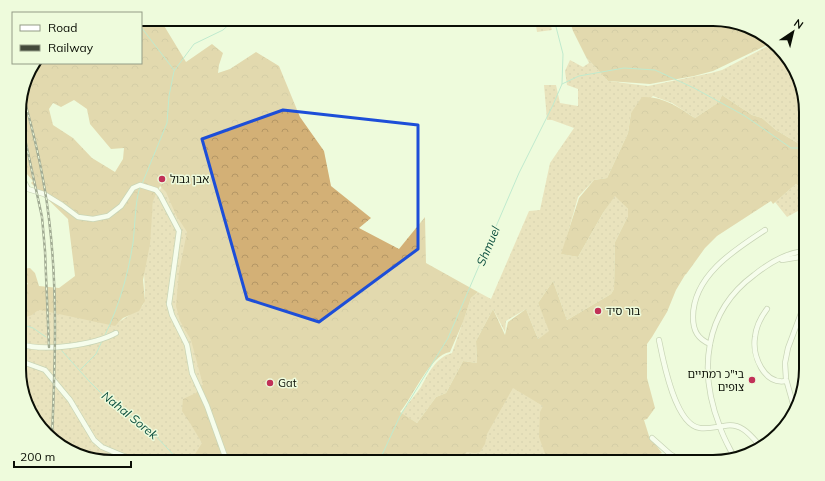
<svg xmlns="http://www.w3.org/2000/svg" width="825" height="481" viewBox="0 0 825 481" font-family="Mulish,'Noto Sans Hebrew',sans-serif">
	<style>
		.grass { fill: url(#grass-dots) }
		.forest { fill: url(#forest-crowns); fill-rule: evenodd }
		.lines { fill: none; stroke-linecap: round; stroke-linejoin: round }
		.stream { stroke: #86d5bc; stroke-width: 1 }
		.minor-casing { stroke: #9ba789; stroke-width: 6 }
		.minor { stroke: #fff; stroke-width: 4.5 }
		.rail-casing { stroke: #43493b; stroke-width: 2.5 }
		.rail { stroke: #eefbdc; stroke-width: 1; stroke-dasharray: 3; stroke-linecap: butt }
		.marked { fill: none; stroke: #1d4ed8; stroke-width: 3; stroke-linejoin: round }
		.poi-dot { fill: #c13158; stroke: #eefbdc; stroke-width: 1.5 }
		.labels { text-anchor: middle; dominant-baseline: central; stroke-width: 3; stroke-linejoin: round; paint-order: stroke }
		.poi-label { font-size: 11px; fill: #0a0e05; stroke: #eefbdc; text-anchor: start }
		.water-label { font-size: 12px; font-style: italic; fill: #0a4e3e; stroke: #eefbdc }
		.rim { fill: none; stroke: #0a0e05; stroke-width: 2 }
	</style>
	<defs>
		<pattern id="grass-dots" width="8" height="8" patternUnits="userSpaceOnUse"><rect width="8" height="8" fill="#e3c697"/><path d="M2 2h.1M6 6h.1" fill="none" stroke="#c1a981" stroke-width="1.8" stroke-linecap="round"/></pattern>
		<pattern id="forest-crowns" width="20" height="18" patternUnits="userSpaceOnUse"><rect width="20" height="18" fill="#d3b076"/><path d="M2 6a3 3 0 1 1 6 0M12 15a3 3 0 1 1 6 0" fill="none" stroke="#b49665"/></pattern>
	</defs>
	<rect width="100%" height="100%" fill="#eefbdc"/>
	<g class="grass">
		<path d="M535 19H549L552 30 537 32Z"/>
		<path d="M772 43 790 60 806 106V148L776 130 762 118 752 115 722 95 719 102 695 118 672 103 653 96 631 113 628 133 607 178 594 180 578 197 562 254 578 257 603 213 615 195 628 209V216L615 242 614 289 611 294 567 320 553 281 538 303 550 331 538 339 526 309 506 321 505 332 493 309 476 341 477 363 463 361 446 393 436 397 417 423 401 413C407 404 415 396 421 387 428 374 436 357 452 353L471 298 478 292 491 299 529 211 540 210 550 163 574 128 552 120H547L544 85H556L560 103 578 106V89L567 85 565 71 570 60 583 67 589 63 586 57 608 81 648 86 711 73 722 70 766 47Z"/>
		<path d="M164 184 192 233 204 376 207 462H112L65 449 35 421 20 381V318L37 308 116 324 140 308 143 305 145 298 144 270 149 243 153 199Z"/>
		<path d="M796 184 806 193V207H805L787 217 775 202Z"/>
		<path d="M505 386 523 387 542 393 567 462H464L454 455Z"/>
	</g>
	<g class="forest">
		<path d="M141 19H160L186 62 212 44 223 53 219 65 218 73 230 69 256 52 279 66 300 117 324 151 331 186 371 218 359 228 399 249 425 217 426 263 478 292 471 298 463 322 450 352C430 355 413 397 400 412L417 423 436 397 446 393 463 361 477 363 476 341 493 309 505 335 508 322 526 309 538 339 549 331 538 303 553 281 567 320 611 294 614 289 615 242 628 216V209L615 196 603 213 578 257 561 254 579 198 594 180 607 178 628 133 631 113 642 97C663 96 678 107 695 118L719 102 722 95 752 115 762 118 776 130 806 148V193L796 184 773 204 771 201 717 236 705 248 687 273 685 275 676 290 667 312 652 337 647 344V378L655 408 647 419 644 420 649 436 662 453 659 454 661 462H548L539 437 540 412 543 406 513 388 487 434 485 444 480 452 475 453 467 452 465 454 477 462H193L192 459 202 443 190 423 182 411 183 399 196 393 203 385 191 340 180 321 176 306 179 272 187 232 176 215 166 192 160 186 153 201 150 244 143 280 145 301 139 311 123 318 115 326 40 310 37 311 32 315 20 319V287H26L28 283 20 281V269L30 268 35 273 39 286 59 288 75 276 68 219 31 183 33 181 20 166C20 133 13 91 34 63H141ZM74 100 87 109 90 124 111 149 124 148 123 159 115 172 92 158 73 138 53 125 49 109 53 103 61 107Z"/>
		<path d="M569 19H713L760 32 770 42 767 45 713 71 694 76 650 84 608 81 586 57 573 31Z"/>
	</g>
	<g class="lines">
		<g class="stream">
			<path d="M141 27 174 70"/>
			<path d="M562 84 579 76 624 68 655 70 694 88 745 116 791 148H806"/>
			<path d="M142 184 167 123 169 96 174 71 194 44 223 30 235 19"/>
			<path d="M20 324 33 328 46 337"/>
			<path d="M105 335C119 306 128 275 133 243 135 227 135 201 140 187"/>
			<path d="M62 351 89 381 113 405 134 418 154 434 180 462"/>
			<path d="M80 370 96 354 102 341"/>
			<path d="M375 462 382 455 400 416 448 338 519 173 553 105 562 84 563 54 554 19"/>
		</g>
		<defs>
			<g id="minor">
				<path d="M20 174 28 189 44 194 62 205 78 217 93 219 108 216 121 206 133 188 140 185 156 190 160 195 179 231 169 304 172 315 187 345 192 373 207 406 227 462"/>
				<path d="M805 253 806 264"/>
				<path d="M782 260 806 256"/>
				<path d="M767 309C761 317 756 327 755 337 752 356 764 385 786 381"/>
				<path d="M659 340C663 360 675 425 700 428 708 429 716 427 724 426 742 422 751 436 762 448"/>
				<path d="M20 344C44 352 94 345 116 333"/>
				<path d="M710 344C698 339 693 331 693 317 693 276 734 250 765 230"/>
				<path d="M20 361 45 370 70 400 94 440 102 447 126 457 132 462"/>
				<path d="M795 411 786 379 785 363 788 348 806 300"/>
				<path d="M652 438 670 454 683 462"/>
				<path d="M734 457C729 447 723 437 720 427 698 371 704 312 754 275 769 263 786 252 806 251"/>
			</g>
		</defs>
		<use href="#minor" class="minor-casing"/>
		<use href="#minor" class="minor"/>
		<defs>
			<g id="rail">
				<path d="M22 92C34 133 44 176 49 219 58 291 55 365 52 437"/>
				<path d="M20 116 42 217 45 251 49 347"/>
			</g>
		</defs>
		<use href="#rail" class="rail-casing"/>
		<use href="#rail" class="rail"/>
	</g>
	<path d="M0 0H825V481H0ZM283 110 418 125V249L319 322 247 299 202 139Z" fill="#eefbdc" fill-opacity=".55" fill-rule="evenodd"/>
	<path class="marked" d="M283 110 418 125V249L319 322 247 299 202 139Z"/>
	<g class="poi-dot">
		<circle cx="162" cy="179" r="4"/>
		<circle cx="598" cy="311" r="4"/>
		<circle cx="752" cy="380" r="4"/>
		<circle cx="270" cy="383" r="4"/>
	</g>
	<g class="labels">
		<g class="poi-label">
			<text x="170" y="179">אבן גבול</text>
			<text x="606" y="311">בור סיד</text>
			<text x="744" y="374" text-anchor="end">בי"כ רמתיים<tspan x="744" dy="13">צופים</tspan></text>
			<text x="278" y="383">Gat</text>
		</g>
		<g class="water-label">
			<text transform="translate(488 246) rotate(-67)">Shmuel</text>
			<text transform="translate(130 415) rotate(39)">Nahal Sorek</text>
		</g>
	</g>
	<path d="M0 0H825V481H0ZM112 26H713A86 86 0 0 1 799 112V369A86 86 0 0 1 713 455H112A86 86 0 0 1 26 369V112A86 86 0 0 1 112 26Z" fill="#eefbdc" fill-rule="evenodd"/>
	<path class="rim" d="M112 26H713A86 86 0 0 1 799 112V369A86 86 0 0 1 713 455H112A86 86 0 0 1 26 369V112A86 86 0 0 1 112 26Z"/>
	<rect x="12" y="12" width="130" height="52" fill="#eefbdc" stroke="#939c86"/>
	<rect x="20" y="25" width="20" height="6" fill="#ffffff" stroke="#939c86"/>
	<text x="48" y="32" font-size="12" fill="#0a0e05">Road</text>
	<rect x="20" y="45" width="20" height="6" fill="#43493b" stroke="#939c86"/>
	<text x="48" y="52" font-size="12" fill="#0a0e05">Railway</text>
	<g transform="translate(793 32) rotate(35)" stroke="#eefbdc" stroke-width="3" paint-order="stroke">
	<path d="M0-3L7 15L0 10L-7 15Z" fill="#0a0e05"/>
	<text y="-6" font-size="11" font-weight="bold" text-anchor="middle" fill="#0a0e05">N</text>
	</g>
	<path d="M14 461v6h117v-6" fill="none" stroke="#0a0e05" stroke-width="2"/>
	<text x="20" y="461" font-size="12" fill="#0a0e05" stroke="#eefbdc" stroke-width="3" paint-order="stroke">200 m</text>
</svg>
